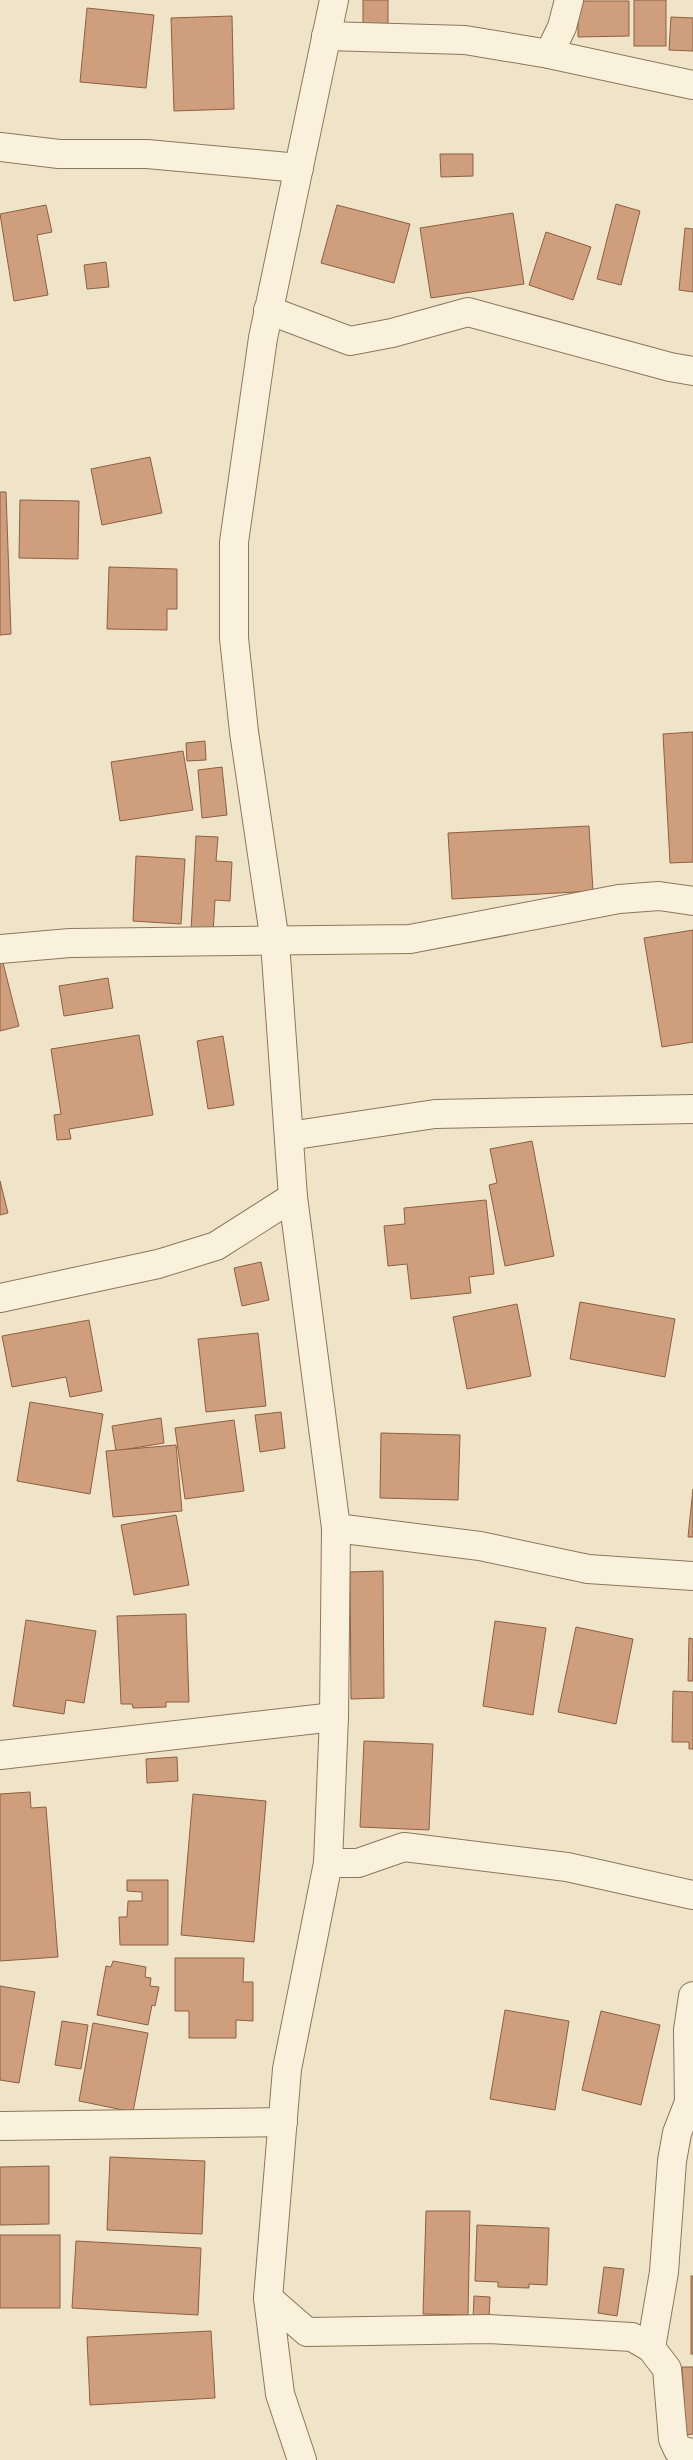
<svg xmlns="http://www.w3.org/2000/svg" width="693" height="2460" viewBox="0 0 693 2460" font-family="Literata,serif">
	<style>
		.building { fill: #cf9f7d; stroke: #8d5f41 }
		.lines { fill: none; stroke-linecap: round; stroke-linejoin: round }
		.minor-casing { stroke: #8d765c; stroke-width: 30 }
		.minor { stroke: #faf1dc; stroke-width: 28 }
	</style>
	<rect width="100%" height="100%" fill="#f0e4c8"/>
	<g class="building">
		<rect x="363" y="0" width="25" height="27"/>
		<rect x="634" y="0" width="32" height="46"/>
		<path d="M578 1H629V36L578 37Z"/>
		<path d="M87 8 154 15 146 88 80 82Z"/>
		<path d="M232 16 234 109 174 111 171 18Z"/>
		<path d="M671 17 693 18V51L669 50Z"/>
		<path d="M440 154H473V176L441 177Z"/>
		<path d="M616 204 640 211 621 285 597 279Z"/>
		<path d="M46 205 52 232 37 235 48 295 14 301 0 214Z"/>
		<path d="M337 205 410 224 394 283 321 263Z"/>
		<path d="M513 213 524 284 431 298 420 228Z"/>
		<path d="M685 228 693 229V292L679 290Z"/>
		<path d="M546 232 591 247 573 300 529 285Z"/>
		<path d="M106 262 109 287 87 289 84 265Z"/>
		<path d="M150 457 162 513 102 525 91 469Z"/>
		<path d="M0 492H6L11 634 0 635Z"/>
		<path d="M20 500 79 501 78 559 19 558Z"/>
		<path d="M109 567 177 569V609H167V630L107 629Z"/>
		<path d="M693 732V862L670 863 663 734Z"/>
		<path d="M205 741 206 760 187 761 186 743Z"/>
		<path d="M183 751 193 810 120 821 111 762Z"/>
		<path d="M222 767 227 815 202 818 198 770Z"/>
		<path d="M589 826 593 891 452 899 448 833Z"/>
		<path d="M196 836 218 837 216 861 232 862 230 901 215 900 213 933 191 931Z"/>
		<path d="M136 856 185 859 181 924 133 921Z"/>
		<path d="M693 930V1042L662 1047 644 938Z"/>
		<path d="M0 959H2L19 1026 0 1031Z"/>
		<path d="M108 978 113 1008 64 1016 59 986Z"/>
		<path d="M139 1035 153 1115 69 1129 71 1139 57 1140 54 1115 61 1114 51 1049Z"/>
		<path d="M223 1036 234 1105 208 1109 197 1041Z"/>
		<path d="M532 1141 554 1256 505 1266 489 1185 497 1183 490 1149Z"/>
		<path d="M0 1181 8 1213 0 1215Z"/>
		<path d="M486 1200 494 1274 469 1277 471 1293 411 1299 407 1264 388 1266 384 1226 405 1224 404 1208Z"/>
		<path d="M261 1262 269 1300 242 1306 234 1268Z"/>
		<path d="M580 1302 675 1319 665 1377 570 1359Z"/>
		<path d="M517 1304 531 1376 467 1389 453 1317Z"/>
		<path d="M89 1320 102 1391 70 1397 66 1377 12 1387 2 1336Z"/>
		<path d="M258 1333 266 1406 206 1412 198 1339Z"/>
		<path d="M30 1402 103 1414 90 1494 17 1481Z"/>
		<path d="M281 1412 285 1448 260 1452 255 1415Z"/>
		<path d="M161 1418 164 1443 116 1451 112 1426Z"/>
		<path d="M234 1420 244 1491 185 1499 175 1428Z"/>
		<path d="M381 1433 460 1435 458 1500 380 1498Z"/>
		<path d="M176 1445 182 1511 113 1517 106 1451Z"/>
		<path d="M693 1489V1537H688Z"/>
		<path d="M176 1515 189 1585 134 1595 121 1525Z"/>
		<path d="M383 1571 384 1698 351 1699 350 1572Z"/>
		<path d="M186 1614 189 1702H166V1707L133 1708 132 1704H121L117 1616Z"/>
		<path d="M26 1620 96 1631 84 1703 66 1700 64 1714 13 1706Z"/>
		<path d="M495 1621 546 1628 533 1715 483 1706Z"/>
		<path d="M576 1627 633 1639 616 1724 558 1712Z"/>
		<path d="M689 1638 693 1639V1681H688Z"/>
		<path d="M673 1691 693 1692V1749H689V1742H672Z"/>
		<path d="M364 1741 433 1744 429 1830 360 1827Z"/>
		<path d="M177 1757 178 1781 147 1783 146 1759Z"/>
		<path d="M30 1792 31 1808 46 1807 58 1957 0 1961V1794Z"/>
		<path d="M193 1794 266 1801 254 1942 181 1935Z"/>
		<path d="M127 1880H168V1945H120L119 1917H127L128 1901H142V1892L127 1891Z"/>
		<path d="M175 1958H244L243 1982H253V2021L236 2020V2038H189V2011H175Z"/>
		<path d="M113 1961 146 1967 145 1977 151 1978 150 1986 159 1987 155 2006 152 2005 148 2025 97 2015 106 1966 111 1967Z"/>
		<path d="M0 1986 35 1992 19 2083 0 2080Z"/>
		<path d="M505 2010 569 2021 555 2110 490 2099Z"/>
		<path d="M601 2011 660 2025 641 2105 582 2090Z"/>
		<path d="M62 2021 88 2025 81 2069 55 2065Z"/>
		<path d="M93 2023 148 2033 133 2112 79 2101Z"/>
		<path d="M110 2157 205 2161 202 2234 107 2230Z"/>
		<path d="M49 2166V2224L0 2225V2167Z"/>
		<path d="M426 2211H470L468 2315 423 2314Z"/>
		<path d="M477 2225 549 2228 547 2285 529 2284V2288L498 2287V2282L475 2281Z"/>
		<rect x="0" y="2235" width="60" height="73"/>
		<path d="M76 2241 201 2248 198 2315 72 2308Z"/>
		<path d="M604 2267 624 2269 617 2316 598 2313Z"/>
		<rect x="691" y="2276" width="2" height="78"/>
		<path d="M474 2296 490 2297 489 2319 473 2318Z"/>
		<path d="M211 2331 215 2398 90 2405 87 2337Z"/>
		<path d="M682 2367H693V2434L686 2435Z"/>
	</g>
	<g class="lines">
		<defs>
			<g id="minor">
				<path d="M326 36 465 40 549 54 693 85"/>
				<path d="M549 54 562 27 569 0"/>
				<path d="M0 147 59 154H147L299 168"/>
				<path d="M268 310 350 341 392 333 468 312 670 367 693 371"/>
				<path d="M0 949 70 943 410 939 619 899 659 896 693 901"/>
				<path d="M289 1136 435 1114 693 1109"/>
				<path d="M0 1298 158 1264 216 1246 293 1197"/>
				<path d="M336 1528 480 1546 588 1569 693 1576"/>
				<path d="M0 1755 334 1717"/>
				<path d="M328 1863H358L404 1847 567 1867 693 1895"/>
				<path d="M0 2126 283 2122"/>
				<path d="M268 2298 307 2332 489 2329 632 2337 651 2348 667 2369 673 2439 678 2450 693 2453"/>
				<path d="M651 2348 664 2272 672 2161 677 2133 689 2102 688 2030 693 1996"/>
				<path d="M302 2460 280 2394 268 2298 287 2069 328 1863 334 1717 336 1528 293 1197 275 942 244 732 234 638V542L263 338 334 0"/>
			</g>
		</defs>
		<use href="#minor" class="minor-casing"/>
		<use href="#minor" class="minor"/>
	</g>
</svg>
